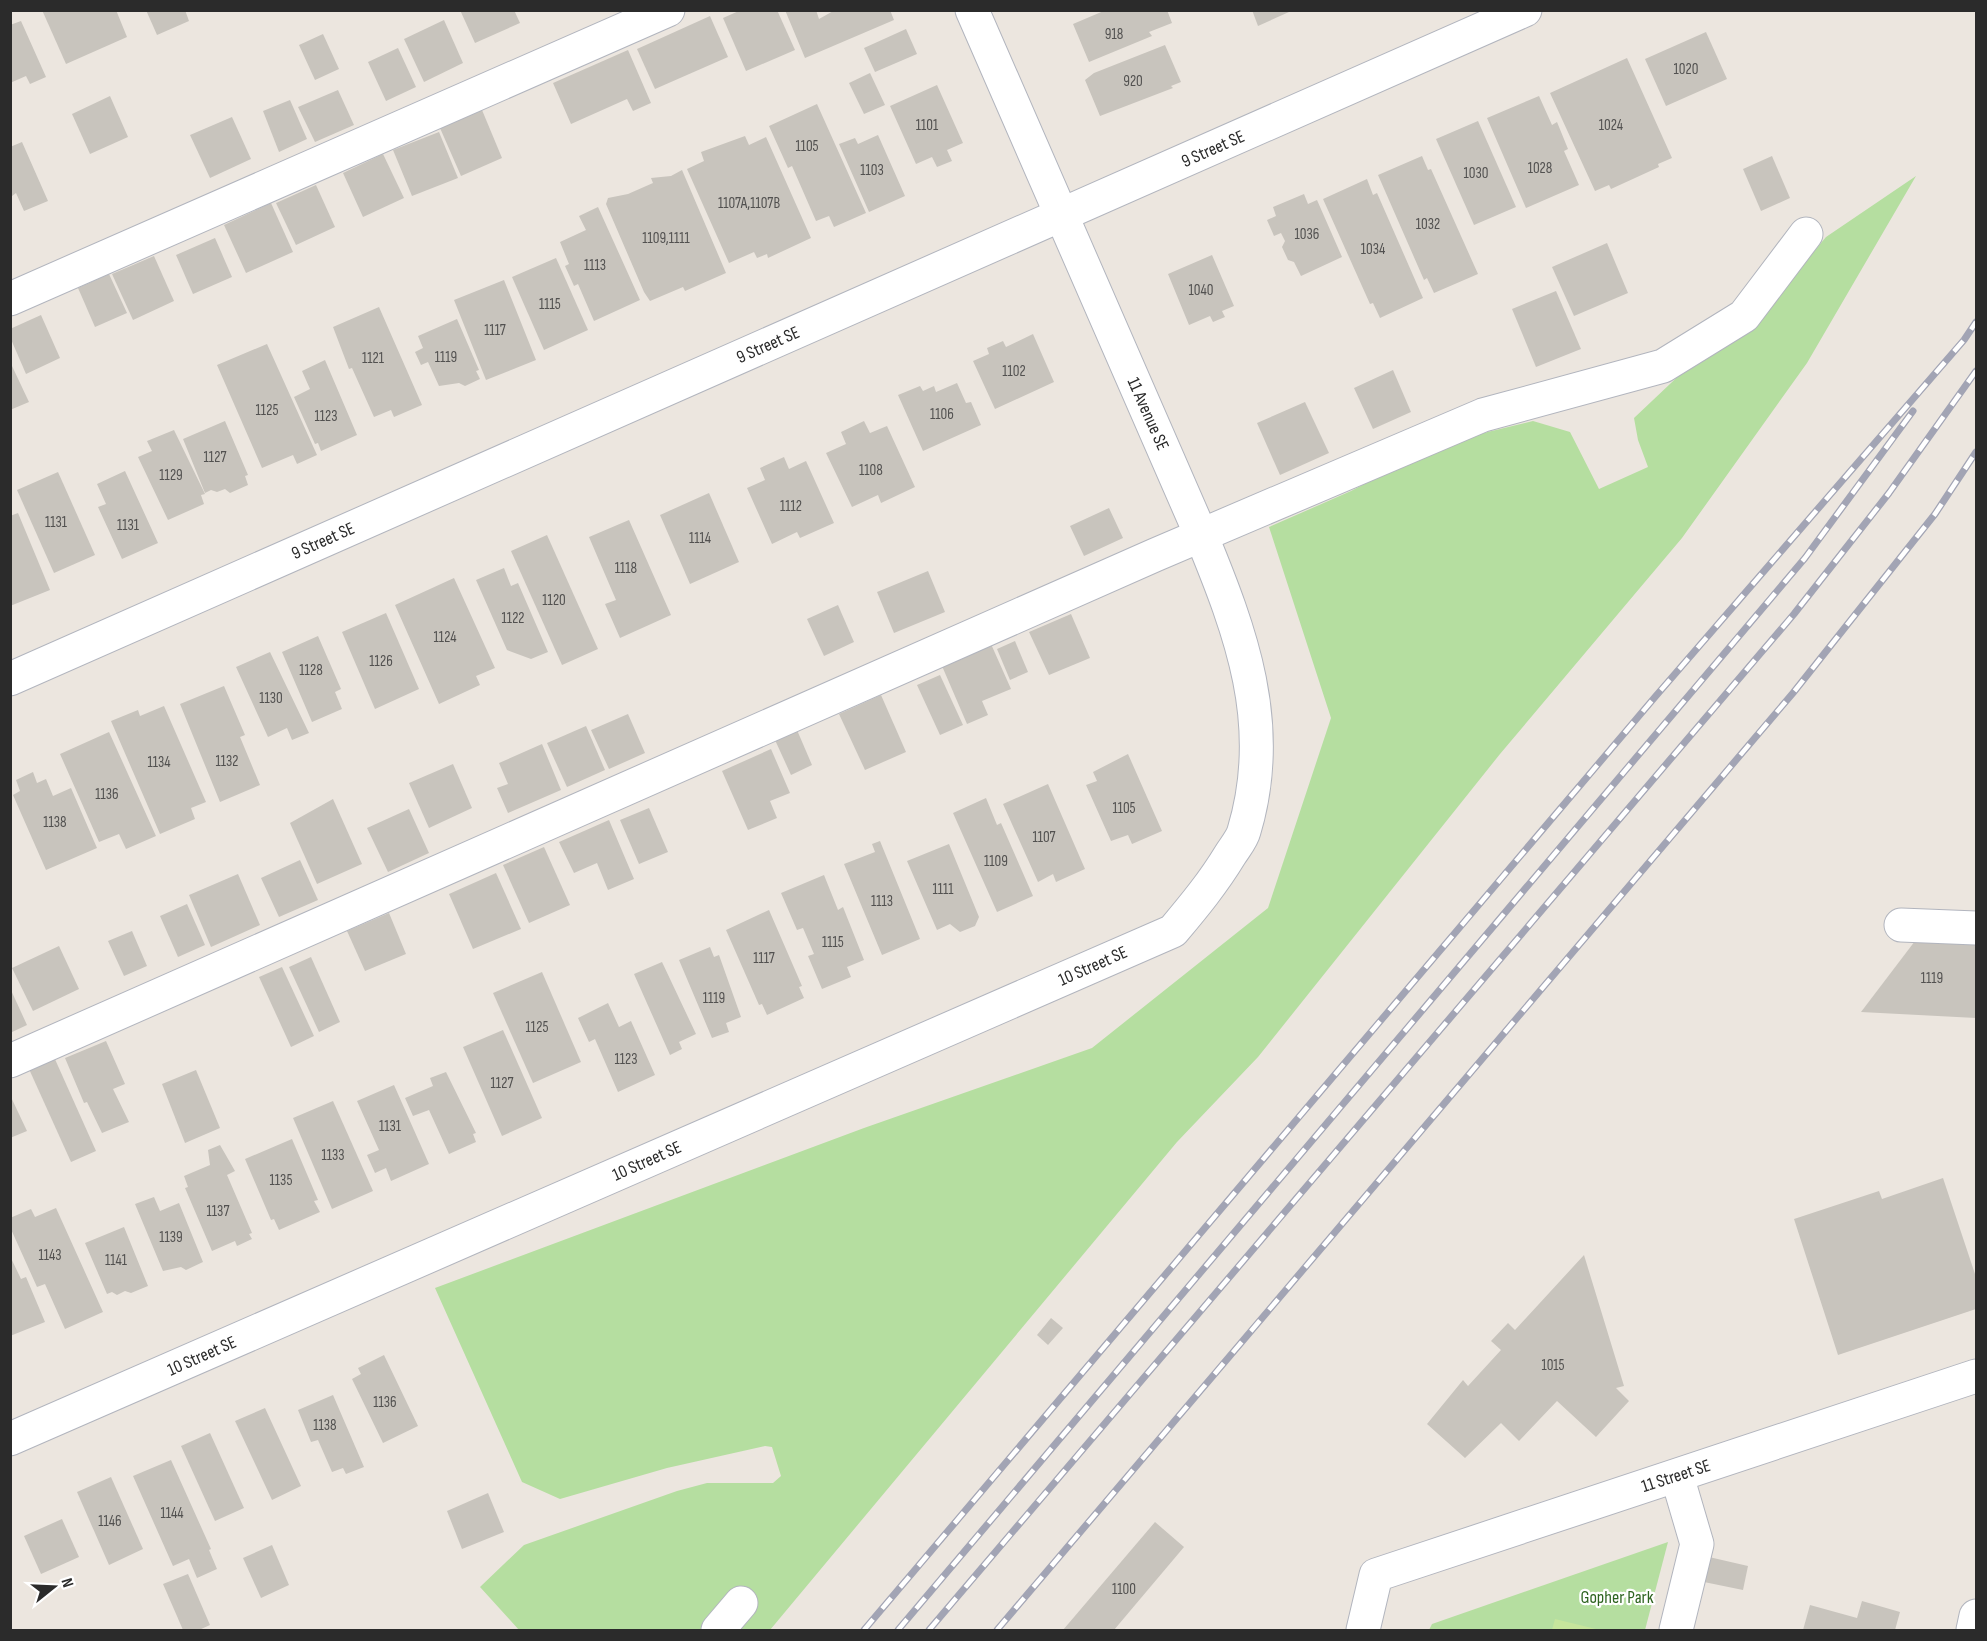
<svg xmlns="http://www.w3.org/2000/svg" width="1987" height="1641" viewBox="0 0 1987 1641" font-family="'Sofia Sans Condensed',sans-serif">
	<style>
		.green { fill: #b5dea0 }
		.pitch { fill: #c6e59c }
		.building { fill: #c8c4bd }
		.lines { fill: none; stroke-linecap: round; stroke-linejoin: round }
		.minor-casing { stroke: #b2b5be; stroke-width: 35 }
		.minor { stroke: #fff; stroke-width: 33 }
		.rail-casing { stroke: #a2a4b4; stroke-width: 7 }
		.rail { stroke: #fff; stroke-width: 4.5; stroke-dasharray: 14; stroke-linecap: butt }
		.labels { text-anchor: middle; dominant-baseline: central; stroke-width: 4.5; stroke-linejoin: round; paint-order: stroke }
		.number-label { font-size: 15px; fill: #525150 }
		.street-label { font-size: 18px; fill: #2b2b2b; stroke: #fff }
		.park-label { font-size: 18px; fill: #2e6420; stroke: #fff }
	</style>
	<rect width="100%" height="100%" fill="#ece6df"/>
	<g class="green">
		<path d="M1916 176 1807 363 1682 538 1500 754 1258 1057 1177 1142 770 1630H519L480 1587 524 1545 677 1491 707 1483H773L781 1476 772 1447 765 1446 667 1468 560 1499 522 1482 435 1288 864 1128 1092 1048 1268 908 1331 718 1269 527 1351 491 1446 442 1533 421 1570 432 1599 489 1648 467 1638 440 1634 418 1689 366 1747 331 1826 237Z"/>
		<path d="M1668 1542 1645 1630H1429L1432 1624Z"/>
	</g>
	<path class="pitch" d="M1555 1619 1600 1630H1552Z"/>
	<g class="building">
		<path d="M42 10H116L127 37 66 64Z"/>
		<path d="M146 10H185L189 21 157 35Z"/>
		<path d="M460 10H514L520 23 475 43Z"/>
		<path d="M741 10H777L795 50 746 71 723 18Z"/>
		<path d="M785 10H816L819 19 835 10H890L894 20 805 58Z"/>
		<path d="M1106 10H1167L1172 23 1149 32 1152 36 1089 62 1073 24Z"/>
		<path d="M1252 10H1288L1289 12 1258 26Z"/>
		<path d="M710 16 728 57 655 89 637 49Z"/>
		<path d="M444 20 463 63 424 82 404 39Z"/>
		<path d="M21 21 46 77 30 84 26 76 10 83V25Z"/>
		<path d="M906 29 917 54 875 72 864 48Z"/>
		<path d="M1706 32 1727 79 1666 106 1645 59Z"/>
		<path d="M323 34 339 69 315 80 299 45Z"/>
		<path d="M1165 45 1181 82 1171 86 1173 88 1100 116 1085 80 1094 73Z"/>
		<path d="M398 48 416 87 386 101 368 62Z"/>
		<path d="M628 50 651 103 633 111 627 99 571 124 553 83Z"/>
		<path d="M1627 58 1672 158 1658 164 1659 167 1611 189 1609 185 1595 191 1550 93Z"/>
		<path d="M870 73 885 105 864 114 849 83Z"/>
		<path d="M937 85 963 143 947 150 952 161 937 167 932 157 916 164 890 106Z"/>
		<path d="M338 90 354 125 315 142 298 107Z"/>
		<path d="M110 96 128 137 90 154 72 114Z"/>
		<path d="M1539 96 1552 125 1557 122 1568 149 1564 151 1579 185 1526 208 1487 118Z"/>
		<path d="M290 100 307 139 279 152 263 111Z"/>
		<path d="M817 104 866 213 834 227 829 216 816 221 792 166 788 168 769 126Z"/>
		<path d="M482 110 502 158 461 176 440 128Z"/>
		<path d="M232 117 251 159 210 178 190 135Z"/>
		<path d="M1478 121 1516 207 1474 225 1436 139Z"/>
		<path d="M439 132 458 178 412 196 393 150Z"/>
		<path d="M878 135 905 196 869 212 839 144 855 138 858 144Z"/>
		<path d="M745 136 749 145 766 137 811 238 768 258 767 254 757 258 754 252 729 263 687 169 704 161 701 152Z"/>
		<path d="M22 142 48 201 24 211 16 193 12 196 10 193V147Z"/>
		<path d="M383 154 404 198 363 217 343 173Z"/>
		<path d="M1422 156 1428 170 1431 169 1478 274 1434 293 1427 278 1424 280 1378 175Z"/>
		<path d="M1772 156 1790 198 1761 211 1743 169Z"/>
		<path d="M682 170 726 273 685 291 683 287 650 301 644 292 606 204 608 198 628 194 653 183 651 178 671 176Z"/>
		<path d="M1367 179 1373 195 1377 193 1423 298 1380 318 1373 303 1370 304 1323 199Z"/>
		<path d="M316 185 335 227 296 245 276 203Z"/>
		<path d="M1304 194 1308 204 1317 200 1342 257 1301 276 1294 262 1288 260 1282 247 1285 241 1281 233 1274 236 1267 220 1276 216 1273 207Z"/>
		<path d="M271 203 293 252 246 273 224 225Z"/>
		<path d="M598 207 640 300 594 321 578 284 574 286 565 266 569 264 560 242 586 230 579 216Z"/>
		<path d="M215 238 232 277 193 294 176 255Z"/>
		<path d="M1607 243 1628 293 1574 316 1552 267Z"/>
		<path d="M1212 255 1234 306 1222 311 1225 317 1213 322 1210 316 1189 325 1168 274Z"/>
		<path d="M154 256 174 301 133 320 112 274Z"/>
		<path d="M556 258 588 330 544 350 512 277Z"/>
		<path d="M109 274 127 313 95 327 78 288Z"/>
		<path d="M504 280 536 360 486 380 454 300Z"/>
		<path d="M1556 291 1581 349 1536 367 1512 309Z"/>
		<path d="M379 307 422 405 394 417 391 410 374 417 352 368 349 369 333 327Z"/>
		<path d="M41 315 60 358 26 374 10 337V329Z"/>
		<path d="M457 319 479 370 476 371 480 379 465 386 459 383 439 386 428 362 421 365 415 352 423 348 418 336Z"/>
		<path d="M1033 334 1054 382 995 409 973 361 989 354 987 348 1003 341 1006 347Z"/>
		<path d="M267 344 317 455 297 464 293 455 262 468 217 365Z"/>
		<path d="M325 360 357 435 321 451 318 443 315 444 294 397 310 389 302 371Z"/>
		<path d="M12 366 29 402 10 410V367Z"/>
		<path d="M1393 370 1411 412 1373 429 1354 388Z"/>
		<path d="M957 383 966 403 971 402 981 425 923 451 898 395 920 386 923 391 934 386 936 392Z"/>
		<path d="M1305 402 1329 453 1280 475 1257 423Z"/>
		<path d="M225 421 248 475 245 476 248 485 230 493 225 489 217 492 211 490 205 493 183 439Z"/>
		<path d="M864 421 870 433 887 426 915 487 881 503 878 495 852 507 826 453 846 444 841 432Z"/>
		<path d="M174 430 205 494 201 495 204 504 168 520 138 457 152 451 147 441Z"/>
		<path d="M784 457 789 469 806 461 834 523 800 538 797 532 772 544 747 488 765 480 760 468Z"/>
		<path d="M125 471 158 543 122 559 98 507 106 504 97 484Z"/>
		<path d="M58 472 95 555 54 573 17 490Z"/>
		<path d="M709 493 739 562 690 584 660 515Z"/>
		<path d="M1109 508 1123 538 1084 556 1070 526Z"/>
		<path d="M18 513 50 590 10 606V516Z"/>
		<path d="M629 520 671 615 620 638 605 604 616 600 589 537Z"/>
		<path d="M547 535 598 649 562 665 511 551Z"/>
		<path d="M504 568 511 586 518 583 548 652 531 659 507 650 476 580Z"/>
		<path d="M928 571 945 612 894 633 877 592Z"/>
		<path d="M454 578 495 668 476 676 480 685 439 704 395 605Z"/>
		<path d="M838 605 854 642 824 656 807 619Z"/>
		<path d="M386 613 419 689 375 709 342 632Z"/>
		<path d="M1071 614 1090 658 1049 675 1029 632Z"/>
		<path d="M318 636 341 689 335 692 342 709 312 722 282 652Z"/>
		<path d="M1015 641 1028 672 1010 680 997 649Z"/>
		<path d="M991 644 1011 689 982 701 988 715 967 724 942 666Z"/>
		<path d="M270 652 309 733 292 740 287 728 268 737 236 667Z"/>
		<path d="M940 675 963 725 940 735 917 685Z"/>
		<path d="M224 686 245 735 240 737 260 785 220 802 180 704Z"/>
		<path d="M881 695 906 752 865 770 839 714Z"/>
		<path d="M164 706 206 802 191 808 195 819 160 834 111 721 138 710 140 716Z"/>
		<path d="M628 714 645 753 609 769 591 730Z"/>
		<path d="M586 726 605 770 567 787 547 743Z"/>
		<path d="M797 730 812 765 791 775 775 740Z"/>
		<path d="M109 732 156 836 126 849 119 834 99 842 60 754Z"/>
		<path d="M542 744 561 790 508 813 497 788 508 784 499 763Z"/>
		<path d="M771 749 790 793 770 801 777 818 748 830 722 771Z"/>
		<path d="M1128 754 1162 831 1132 844 1128 835 1111 841 1086 785 1097 781 1093 772Z"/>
		<path d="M453 764 472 808 429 828 409 783Z"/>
		<path d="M33 772 37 783 46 779 53 796 71 788 97 848 46 870 13 795 20 791 16 780Z"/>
		<path d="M1048 784 1085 869 1056 882 1053 874 1038 882 1003 804Z"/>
		<path d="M986 798 997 825 1001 823 1033 896 997 912 953 813Z"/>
		<path d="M333 799 362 864 317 884 290 823Z"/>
		<path d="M649 808 668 852 639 864 620 820Z"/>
		<path d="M409 809 429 853 388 872 367 828Z"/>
		<path d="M609 820 634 879 608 890 597 863 574 873 559 842Z"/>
		<path d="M880 841 920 939 882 955 844 864 875 852 872 844Z"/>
		<path d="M949 844 979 917 975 926 960 932 950 924 937 930 907 861Z"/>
		<path d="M544 847 570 905 529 923 503 865Z"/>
		<path d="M300 860 318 900 279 917 261 878Z"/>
		<path d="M496 873 521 929 473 949 449 894Z"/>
		<path d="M238 874 260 925 211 947 189 895Z"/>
		<path d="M824 875 838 910 843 907 864 960 847 967 851 977 822 989 808 956 814 954 803 928 797 930 781 893Z"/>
		<path d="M187 904 205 945 178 957 160 916Z"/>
		<path d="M769 910 802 986 799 987 804 998 767 1015 762 1004 759 1005 726 930Z"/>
		<path d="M389 913 406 954 365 971 347 931Z"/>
		<path d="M132 931 147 966 124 976 108 941Z"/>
		<path d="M1915 941 1976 944V1018L1861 1012Z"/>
		<path d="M59 946 79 989 33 1011 12 968Z"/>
		<path d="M710 947 714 957 719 955 741 1017 726 1023 729 1032 712 1038 679 960Z"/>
		<path d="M311 957 340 1022 319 1032 289 967Z"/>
		<path d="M662 962 696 1034 679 1042 682 1049 670 1055 634 974Z"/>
		<path d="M282 967 314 1036 291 1047 259 977Z"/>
		<path d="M542 972 581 1062 533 1083 493 993Z"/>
		<path d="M10 988 27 1025 10 1033Z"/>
		<path d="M608 1003 619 1027 631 1021 655 1075 618 1092 595 1039 589 1042 578 1018Z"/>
		<path d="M503 1030 542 1118 502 1136 463 1047Z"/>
		<path d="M106 1041 125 1084 113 1089 129 1122 102 1133 87 1102 84 1103 65 1058Z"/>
		<path d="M54 1057 96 1151 71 1162 29 1069Z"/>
		<path d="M196 1070 220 1128 185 1143 162 1084Z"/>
		<path d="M446 1072 476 1133 473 1134 476 1142 449 1154 429 1110 413 1116 405 1098 433 1086 430 1078Z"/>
		<path d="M394 1085 429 1164 391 1181 386 1168 375 1173 367 1155 379 1150 357 1101Z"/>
		<path d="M10 1095 27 1131 10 1138Z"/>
		<path d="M333 1101 373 1191 332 1209 293 1118Z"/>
		<path d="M292 1139 318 1200 314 1201 320 1212 279 1230 274 1219 271 1220 245 1159Z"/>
		<path d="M220 1145 235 1171 227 1175 252 1233 249 1234 252 1239 237 1246 235 1241 212 1251 185 1188 188 1187 184 1176 210 1165 208 1150Z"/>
		<path d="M1943 1178 1976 1277V1309L1838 1355 1794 1219 1879 1191 1882 1199Z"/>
		<path d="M154 1197 160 1211 179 1203 203 1262 186 1270 181 1267 163 1271 135 1204Z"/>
		<path d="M56 1208 103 1312 65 1329 45 1284 37 1287 10 1227V1218L31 1209 35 1217Z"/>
		<path d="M124 1227 148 1286 131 1293 125 1291 117 1295 112 1292 107 1294 85 1243Z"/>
		<path d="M1584 1255 1624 1386 1616 1388 1629 1401 1596 1437 1557 1401 1519 1441 1501 1423 1465 1458 1427 1424 1463 1380 1468 1386 1501 1350 1491 1341 1508 1323 1515 1330Z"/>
		<path d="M10 1256 21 1279 26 1277 45 1322 10 1336Z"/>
		<path d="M1051 1318 1063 1328 1048 1345 1037 1335Z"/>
		<path d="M384 1355 418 1426 383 1443 352 1379 361 1374 358 1368Z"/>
		<path d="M333 1395 364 1467 346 1474 343 1468 332 1472 318 1440 311 1442 298 1410Z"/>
		<path d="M265 1408 301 1486 272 1500 235 1421Z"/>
		<path d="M210 1433 244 1508 215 1521 181 1446Z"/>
		<path d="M171 1460 211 1549 209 1550 217 1569 197 1578 189 1559 173 1566 133 1476Z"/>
		<path d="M111 1477 143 1549 109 1565 77 1492Z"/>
		<path d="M488 1493 504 1532 462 1549 447 1511Z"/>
		<path d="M62 1519 79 1557 41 1574 24 1536Z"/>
		<path d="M1155 1522 1184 1547 1114 1630H1063Z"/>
		<path d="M272 1545 289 1585 261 1598 243 1558Z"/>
		<path d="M1709 1557 1748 1566 1743 1590 1704 1582Z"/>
		<path d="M188 1574 210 1625 199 1630H183L163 1584Z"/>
		<path d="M1862 1601 1900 1612 1895 1630H1803L1810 1605 1857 1618Z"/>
	</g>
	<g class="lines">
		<defs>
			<g id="minor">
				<path d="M10 299 668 10"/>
				<path d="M10 679 1525 10"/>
				<path d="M1901 925 1976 928"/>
				<path d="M10 1061 1155 555 1483 415 1663 366 1744 316 1806 234"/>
				<path d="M10 1439 1173 931C1194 906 1213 883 1230 855 1235 847 1242 839 1244 831 1276 725 1241 632 1201 535L972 10"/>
				<path d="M718 1630 741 1603"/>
				<path d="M1363 1630 1376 1575 1976 1376"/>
				<path d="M1676 1630 1697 1544 1677 1476"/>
				<path d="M1973 1630 1976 1616"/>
			</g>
		</defs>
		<use href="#minor" class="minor-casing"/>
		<use href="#minor" class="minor"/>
		<defs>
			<g id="rail">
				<path d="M864 1630 1655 697 1964 340 1976 322"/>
				<path d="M898 1630 1805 558 1913 411"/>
				<path d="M929 1630 1794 614 1889 493 1976 371"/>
				<path d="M997 1630 1793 693 1935 514 1976 452"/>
			</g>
		</defs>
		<use href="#rail" class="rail-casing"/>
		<use href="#rail" class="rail"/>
	</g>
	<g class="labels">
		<g class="number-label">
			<text x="1114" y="34">918</text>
			<text x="1686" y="69">1020</text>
			<text x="1133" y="81">920</text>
			<text x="927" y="125">1101</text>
			<text x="1611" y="125">1024</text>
			<text x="807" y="146">1105</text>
			<text x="1540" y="168">1028</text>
			<text x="872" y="170">1103</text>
			<text x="1476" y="173">1030</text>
			<text x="749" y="203">1107A,1107B</text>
			<text x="1428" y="224">1032</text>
			<text x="1307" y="234">1036</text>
			<text x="666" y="238">1109,1111</text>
			<text x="1373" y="249">1034</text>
			<text x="595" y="265">1113</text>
			<text x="1201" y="290">1040</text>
			<text x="550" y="304">1115</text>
			<text x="495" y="330">1117</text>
			<text x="446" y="357">1119</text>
			<text x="373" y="358">1121</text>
			<text x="1014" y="371">1102</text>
			<text x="267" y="410">1125</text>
			<text x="942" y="414">1106</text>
			<text x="326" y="416">1123</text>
			<text x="215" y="457">1127</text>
			<text x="871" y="470">1108</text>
			<text x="171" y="475">1129</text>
			<text x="791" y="506">1112</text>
			<text x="56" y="522">1131</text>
			<text x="128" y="525">1131</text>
			<text x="700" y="538">1114</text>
			<text x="626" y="568">1118</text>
			<text x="554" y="600">1120</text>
			<text x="513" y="618">1122</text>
			<text x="445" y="637">1124</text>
			<text x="381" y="661">1126</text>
			<text x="311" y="670">1128</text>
			<text x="271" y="698">1130</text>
			<text x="227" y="761">1132</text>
			<text x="159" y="762">1134</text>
			<text x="107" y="794">1136</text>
			<text x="1124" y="808">1105</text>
			<text x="55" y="822">1138</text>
			<text x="1044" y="837">1107</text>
			<text x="996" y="861">1109</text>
			<text x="943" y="889">1111</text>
			<text x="882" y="901">1113</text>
			<text x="833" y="942">1115</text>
			<text x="764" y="958">1117</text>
			<text x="1932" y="978">1119</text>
			<text x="714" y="998">1119</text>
			<text x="537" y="1027">1125</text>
			<text x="626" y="1059">1123</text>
			<text x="502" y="1083">1127</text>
			<text x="390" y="1126">1131</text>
			<text x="333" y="1155">1133</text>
			<text x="281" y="1180">1135</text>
			<text x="218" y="1211">1137</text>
			<text x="171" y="1237">1139</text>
			<text x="50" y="1255">1143</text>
			<text x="116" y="1260">1141</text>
			<text x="1553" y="1365">1015</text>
			<text x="385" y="1402">1136</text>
			<text x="325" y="1425">1138</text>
			<text x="172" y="1513">1144</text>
			<text x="110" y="1521">1146</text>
			<text x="1124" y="1589">1100</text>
		</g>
		<g class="street-label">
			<text transform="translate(1213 149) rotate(-24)">9 Street SE</text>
			<text transform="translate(768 345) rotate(-24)">9 Street SE</text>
			<text transform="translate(1148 414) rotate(66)">11 Avenue SE</text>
			<text transform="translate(323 541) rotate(-24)">9 Street SE</text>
			<text transform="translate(1093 966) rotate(-24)">10 Street SE</text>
			<text transform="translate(647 1161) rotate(-24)">10 Street SE</text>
			<text transform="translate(202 1356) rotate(-24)">10 Street SE</text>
			<text transform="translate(1676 1476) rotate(-18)">11 Street SE</text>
		</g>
		<g class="park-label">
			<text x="1617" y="1597">Gopher Park</text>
		</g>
	</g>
	<rect width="1987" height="1641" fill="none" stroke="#2b2b2b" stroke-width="24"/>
	<g transform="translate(54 1587) rotate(72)" stroke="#ffffff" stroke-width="4.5" paint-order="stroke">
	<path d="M0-4.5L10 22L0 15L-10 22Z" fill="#2b2b2b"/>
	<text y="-9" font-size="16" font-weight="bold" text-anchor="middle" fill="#2b2b2b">N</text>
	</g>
</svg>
